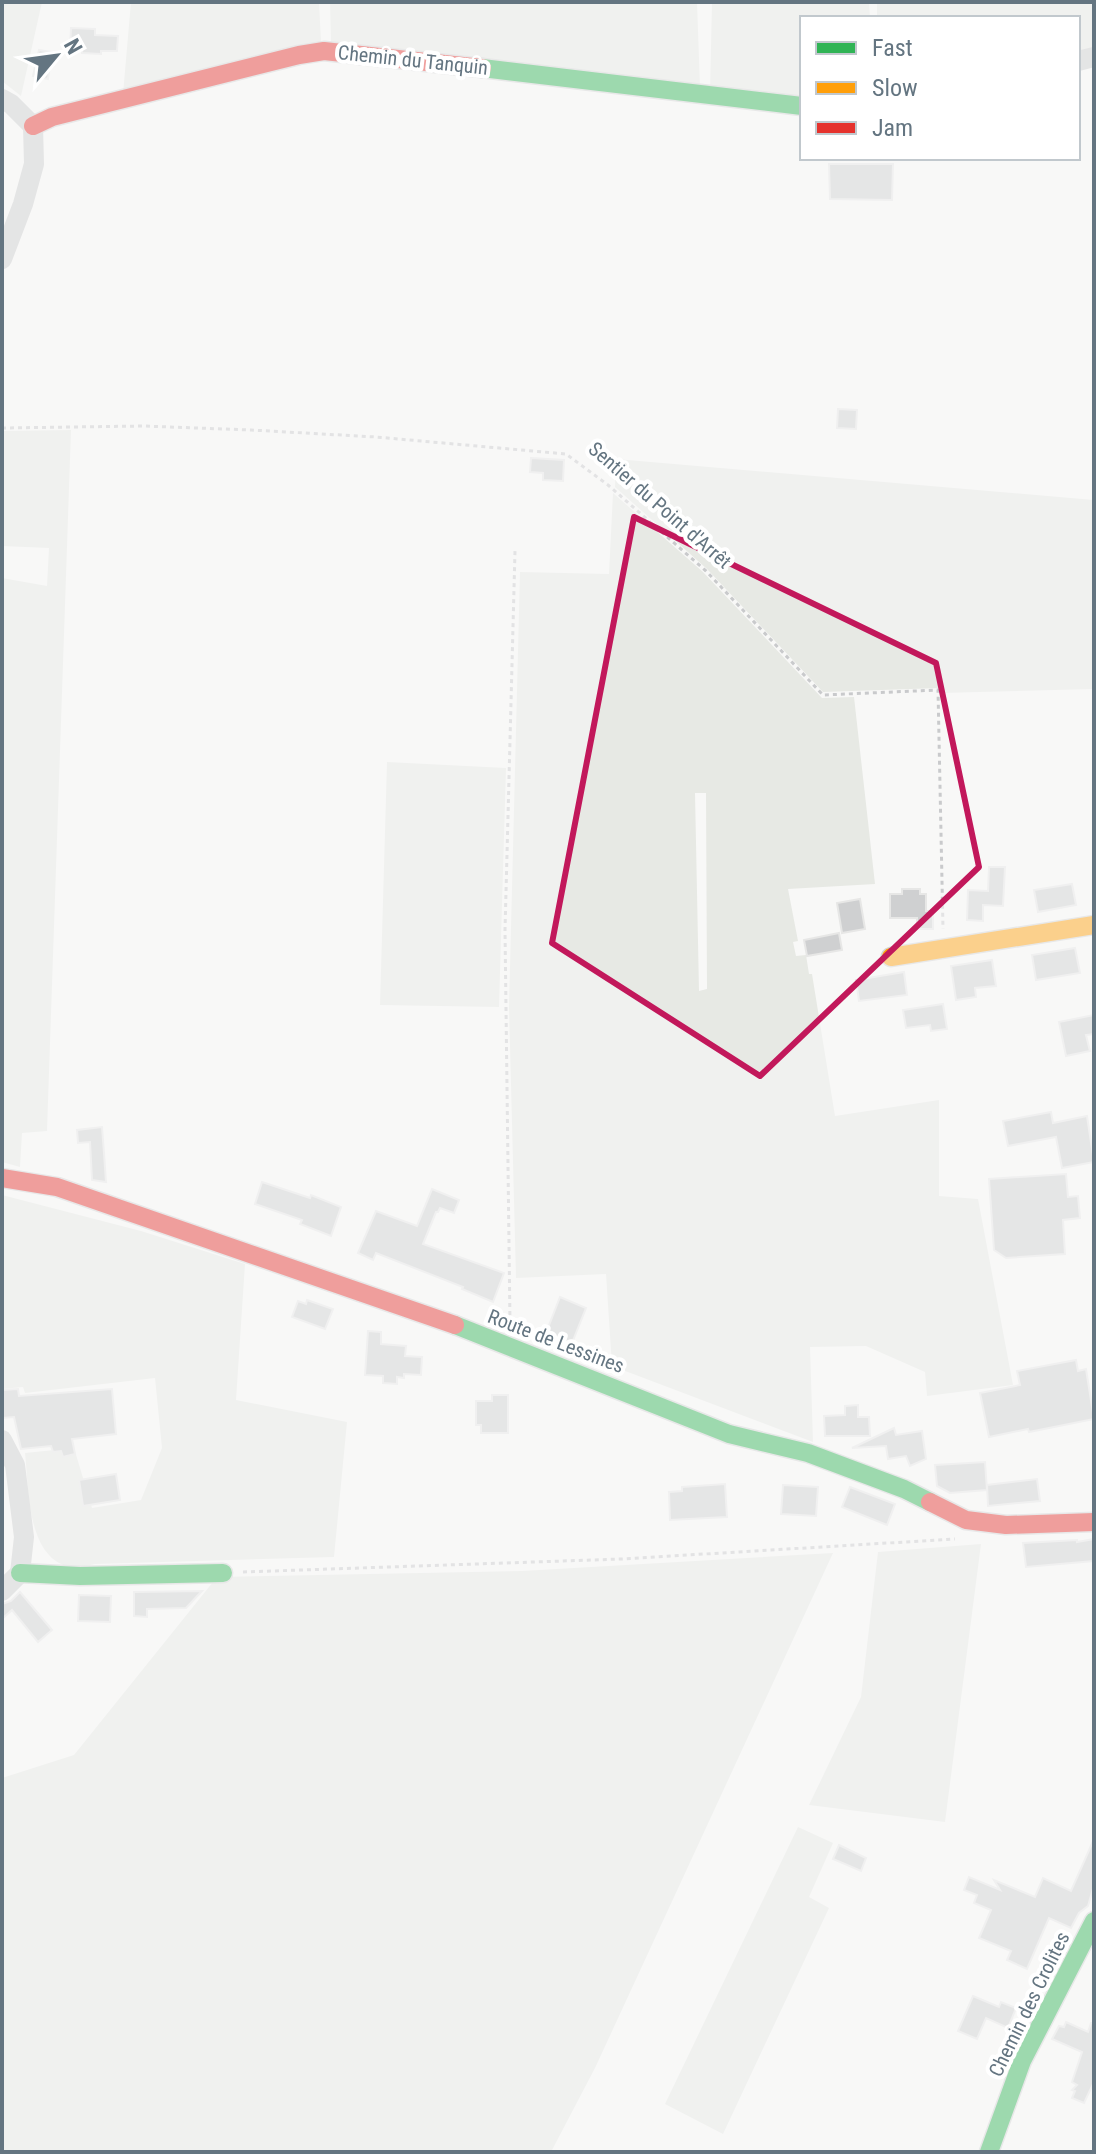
<svg xmlns="http://www.w3.org/2000/svg" width="1096" height="2154" viewBox="0 0 1096 2154" font-family="'Roboto Condensed',sans-serif">
	<style>
		.green { fill: #e7e9e4; fill-rule: evenodd }
		.building { fill: #cfd0d1; stroke: #e7e7e6; stroke-width: 2 }
		.lines { fill: none; stroke-linecap: round; stroke-linejoin: round }
		.fast-casing { stroke: #d4d5d5; stroke-width: 21 }
		.slow-casing { stroke: #d4d5d5; stroke-width: 21 }
		.jam-casing { stroke: #d4d5d5; stroke-width: 21 }
		.path { stroke: #c9cacc; stroke-width: 3; stroke-dasharray: 4 4; stroke-linecap: butt }
		.street { stroke: #cdcece; stroke-width: 20 }
		.fast { stroke: #30b455; stroke-width: 18 }
		.slow { stroke: #ff9f0a; stroke-width: 18 }
		.jam { stroke: #e5322d; stroke-width: 18 }
		.marked { fill: none; stroke: #c2185b; stroke-width: 6; stroke-linejoin: round }
		.labels { text-anchor: middle; dominant-baseline: central; stroke-width: 8; stroke-linejoin: round; paint-order: stroke }
		.street-label { font-size: 20px; fill: #647581; stroke: #fff }
	</style>
	<rect width="100%" height="100%" fill="#f8f8f7"/>
	<g class="green">
		<path d="M2 2H42L21 96 2 81Z"/>
		<path d="M131 2H319L321 42 123 94Z"/>
		<path d="M330 2H697L700 87 331 42Z"/>
		<path d="M712 2H869L870 18H802V99L710 92Z"/>
		<path d="M877 2H1094V51L1078 56V18H877Z"/>
		<path d="M71 430 47 1131 22 1133 20 1167 2 1162V578L47 586 49 548 2 546V431Z"/>
		<path d="M616 459 1094 500V689L941 693 940 688 823 692 707 569 615 487Z"/>
		<path d="M613 493 703 572 822 698 854 697 875 884 788 889 798 941 793 942 796 956 806 955 809 974H812L835 1116 939 1100V1196L978 1199 1013 1385 927 1396 925 1372 866 1346 810 1347 813 1442 612 1366 606 1274 516 1278 509 1007 520 572 609 574ZM695 793H706L707 989 699 991Z"/>
		<path d="M387 762 506 768 499 1007 380 1005Z"/>
		<path d="M2 1195 141 1231 245 1264 236 1400 347 1422 334 1557 95 1564C88 1565 78 1569 71 1567 26 1559 29 1487 25 1453L74 1448 92 1508 141 1500 162 1448 155 1378 25 1393 23 1387 2 1389Z"/>
		<path d="M981 1544 945 1822 809 1805 861 1697 878 1552Z"/>
		<path d="M833 1553 595 2068 551 2152H2V1778L74 1755 217 1577 522 1571Z"/>
		<path d="M798 1827 833 1843 809 1897 829 1908 723 2134 665 2104Z"/>
	</g>
	<g class="building">
		<path d="M71 28 95 29V35L118 36 117 51H101V54L82 53V50L70 49Z"/>
		<path d="M39 50 52 52 48 79 33 76Z"/>
		<path d="M829 164H893L892 200 830 199Z"/>
		<path d="M838 409 857 410 856 429 837 428Z"/>
		<path d="M531 458 564 460 563 481 543 480V473L530 472Z"/>
		<path d="M989 867H1005L1003 906 983 905V921L967 920 968 890 988 891Z"/>
		<path d="M1072 884 1076 905 1038 912 1034 890Z"/>
		<path d="M902 889H920V894H926V911H933V929H917V918H890V894H902Z"/>
		<path d="M860 899 865 929 842 933 837 903Z"/>
		<path d="M839 933 842 950 807 956 804 940Z"/>
		<path d="M1075 948 1080 973 1036 980 1032 955Z"/>
		<path d="M992 960 996 986 975 988 976 997 956 1000 951 966Z"/>
		<path d="M904 972 907 995 859 1001 856 980Z"/>
		<path d="M943 1004 947 1029 931 1031 930 1025 906 1028 903 1010Z"/>
		<path d="M1094 1015V1034L1086 1035 1090 1051 1066 1056 1059 1022Z"/>
		<path d="M1051 1112 1053 1123 1087 1116 1094 1162 1062 1168 1056 1137 1008 1146 1003 1121Z"/>
		<path d="M102 1127 104 1153 106 1182 92 1180 90 1142 78 1143 77 1130Z"/>
		<path d="M1066 1174 1068 1197 1078 1196 1080 1218 1063 1220 1065 1254 1006 1258 994 1250 989 1179Z"/>
		<path d="M262 1182 310 1198 311 1195 341 1207 331 1236 300 1224 302 1220 255 1204Z"/>
		<path d="M432 1189 459 1200 454 1213 440 1208 438 1212H436L423 1244 504 1273 493 1302 462 1289 463 1287 376 1253 373 1260 358 1253 376 1211 417 1226Z"/>
		<path d="M560 1297 586 1308 572 1343 546 1333Z"/>
		<path d="M307 1300 333 1309 325 1329 292 1317 298 1301 306 1304Z"/>
		<path d="M368 1331 381 1332V1344L406 1346 405 1356 422 1357 421 1375 404 1374V1378L397 1377V1384L383 1383V1376L365 1375Z"/>
		<path d="M1076 1360 1078 1371 1086 1369 1094 1419 1029 1432 1028 1429 989 1437 980 1393 1020 1385 1017 1371Z"/>
		<path d="M18 1389 19 1396 112 1389 116 1434 72 1439 75 1454 63 1457 61 1451 53 1452 51 1446 21 1449 14 1417 2 1418V1390Z"/>
		<path d="M492 1395H508V1433H481V1425H476V1401H492Z"/>
		<path d="M858 1405V1417H869L870 1436H825L824 1416 845 1415V1406Z"/>
		<path d="M894 1428 896 1435 922 1431 926 1459 910 1466 906 1456 888 1459 886 1446 852 1448Z"/>
		<path d="M985 1462 987 1490 950 1493 937 1486 935 1465Z"/>
		<path d="M116 1474 120 1500 83 1506 79 1480Z"/>
		<path d="M1037 1479 1040 1501 988 1506 987 1485Z"/>
		<path d="M725 1484 727 1517 670 1520 669 1492 682 1491V1487Z"/>
		<path d="M783 1485 818 1487 816 1516 781 1514Z"/>
		<path d="M850 1487 895 1504 887 1525 842 1507Z"/>
		<path d="M1094 1539V1561L1026 1567 1023 1543 1077 1540V1542Z"/>
		<path d="M202 1591 186 1608 147 1609V1617L134 1616V1592Z"/>
		<path d="M20 1592 52 1630 38 1642 12 1610 2 1619V1604L11 1601Z"/>
		<path d="M79 1595 111 1596 110 1622 78 1621Z"/>
		<path d="M1094 1839V1885L1088 1906 1079 1913 1071 1928 1049 1918 1027 1969 1007 1960 1011 1951 979 1938 991 1910 974 1903 977 1895 964 1890 969 1877 1000 1890 994 1880 1035 1897 1043 1878 1071 1891Z"/>
		<path d="M839 1845 866 1858 861 1871 833 1859Z"/>
		<path d="M973 1996 999 2007 1001 2002 1016 2008 1008 2028 986 2018 977 2039 958 2031Z"/>
		<path d="M1066 2022 1088 2032 1091 2023H1094V2082L1084 2103 1072 2098 1075 2091 1072 2090 1077 2085 1072 2082 1082 2052 1052 2039 1059 2026 1064 2027Z"/>
	</g>
	<g class="lines">
		<defs>
			<g id="fast">
				<path d="M482 68 802 106"/>
				<path d="M455 1325 729 1434 808 1453 904 1489 930 1502"/>
				<path d="M20 1573 80 1576 223 1573"/>
				<path d="M989 2152 1022 2061 1094 1921"/>
			</g>
			<path id="slow" d="M891 957 1094 925"/>
			<g id="jam">
				<path d="M33 126 52 117 299 55 324 51 482 68"/>
				<path d="M2 1178 57 1187 455 1325"/>
				<path d="M930 1502 966 1520 1006 1525 1094 1522"/>
			</g>
		</defs>
		<use href="#fast" class="fast-casing"/>
		<use href="#slow" class="slow-casing"/>
		<use href="#jam" class="jam-casing"/>
		<g class="path">
			<path d="M2 428 143 426 251 430 376 437 566 454 608 485 706 571 823 695 938 690 943 929"/>
			<path d="M510 1323 505 930 515 551"/>
			<path d="M243 1572 621 1559 955 1539"/>
		</g>
		<g class="street">
			<path d="M1078 61 1094 57"/>
			<path d="M2 99 11 104 33 126 34 164 23 204 2 259"/>
			<path d="M2 1440 15 1465 24 1537 20 1573 2 1591"/>
		</g>
		<use href="#fast" class="fast"/>
		<use href="#slow" class="slow"/>
		<use href="#jam" class="jam"/>
	</g>
	<path d="M0 0H1096V2154H0ZM634 517 936 663 979 867 760 1076 552 943Z" fill="#f8f8f7" fill-opacity=".55" fill-rule="evenodd"/>
	<path class="marked" d="M634 517 936 663 979 867 760 1076 552 943Z"/>
	<g class="labels">
		<g class="street-label">
			<text transform="translate(413 60) rotate(6)">Chemin du Tanquin</text>
			<text transform="translate(660 505) rotate(41)">Sentier du Point d'Arrêt</text>
			<text transform="translate(556 1341) rotate(21)">Route de Lessines</text>
			<text transform="translate(1029 2004) rotate(-64)">Chemin des Crolites</text>
		</g>
	</g>
	<rect width="1096" height="2154" fill="none" stroke="#647581" stroke-width="8"/>
	<rect x="800" y="16" width="280" height="144" fill="#ffffff" stroke="#c1c8cd" stroke-width="2"/>
	<rect x="816" y="42" width="40" height="12" fill="#30b455" stroke="#c1c8cd" stroke-width="2"/>
	<text x="872" y="56" font-size="24" fill="#647581">Fast</text>
	<rect x="816" y="82" width="40" height="12" fill="#ff9f0a" stroke="#c1c8cd" stroke-width="2"/>
	<text x="872" y="96" font-size="24" fill="#647581">Slow</text>
	<rect x="816" y="122" width="40" height="12" fill="#e5322d" stroke="#c1c8cd" stroke-width="2"/>
	<text x="872" y="136" font-size="24" fill="#647581">Jam</text>
	<g transform="translate(56 56) rotate(61)" stroke="#ffffff" stroke-width="6" paint-order="stroke">
	<path d="M0-6L14 30L0 20L-14 30Z" fill="#647581"/>
	<text y="-12" font-size="22" font-weight="bold" text-anchor="middle" fill="#647581">N</text>
	</g>
</svg>
